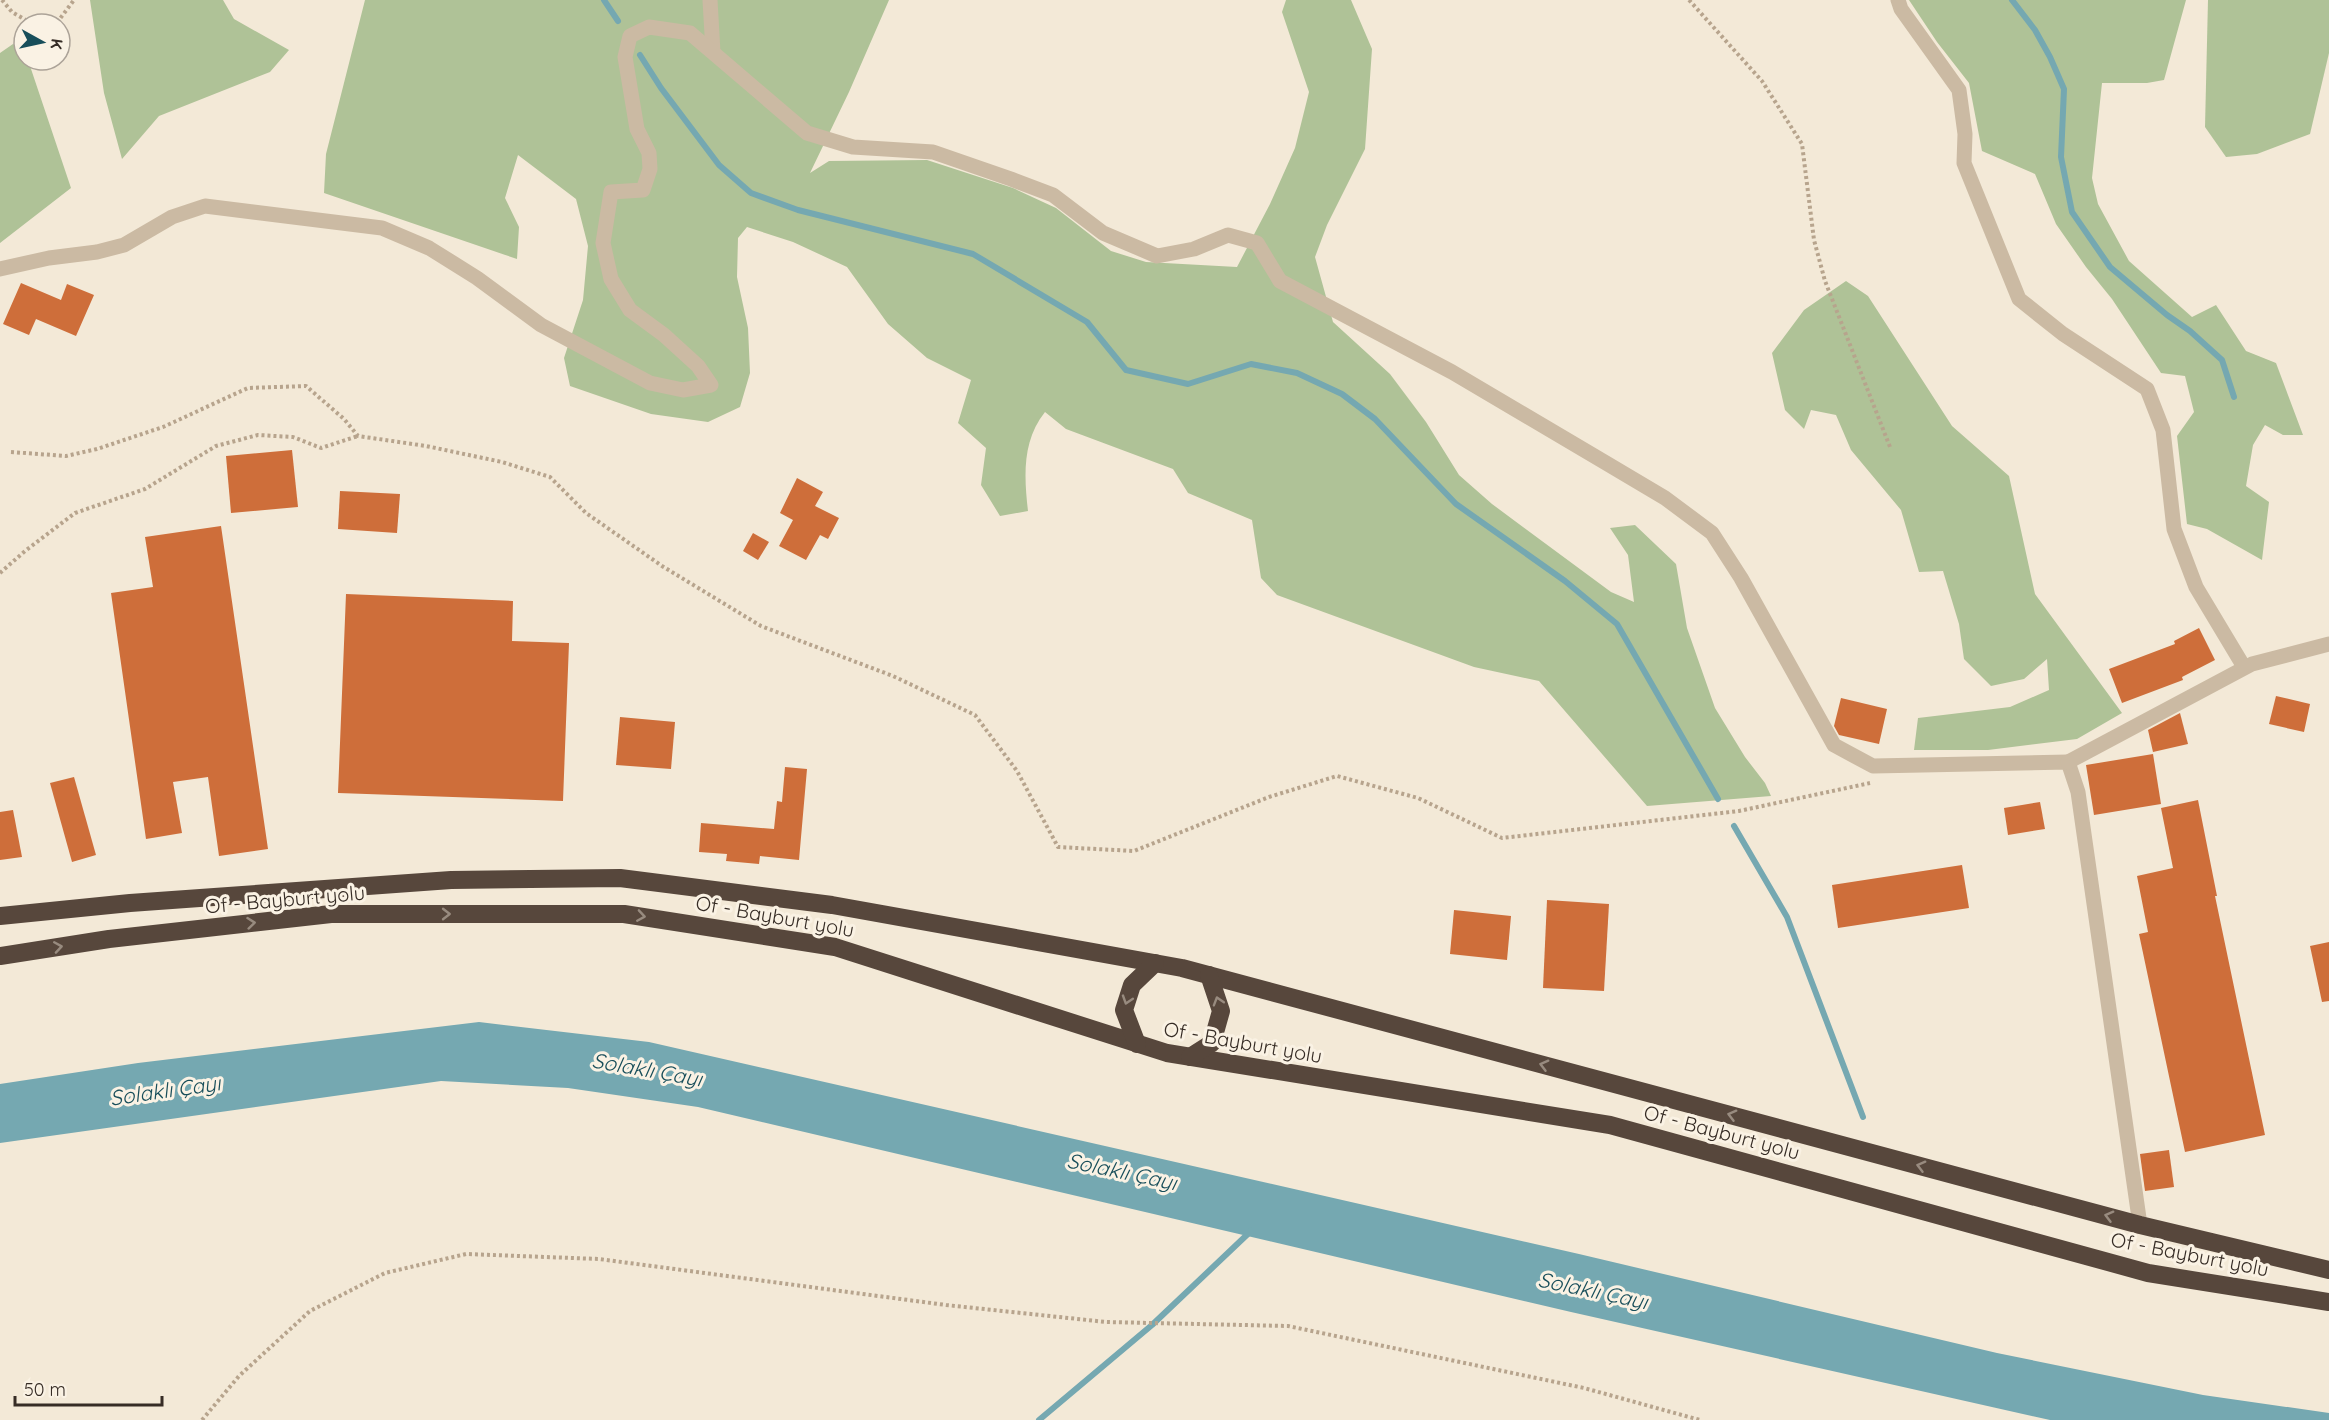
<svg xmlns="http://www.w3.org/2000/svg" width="2329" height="1420" viewBox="0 0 2329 1420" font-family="Quicksand,sans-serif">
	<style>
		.green { fill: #afc297 }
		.water { fill: #75a8b1 }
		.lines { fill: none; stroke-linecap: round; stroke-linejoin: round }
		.stream { stroke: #75a8b1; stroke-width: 6 }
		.building { fill: #ce6e3a }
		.path { stroke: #b7a48d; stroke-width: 4; stroke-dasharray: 3 3; stroke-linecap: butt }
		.minor { stroke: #cbbaa3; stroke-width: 15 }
		.highway { stroke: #57473c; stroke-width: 18 }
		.oneway { stroke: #988b7f }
		.labels { text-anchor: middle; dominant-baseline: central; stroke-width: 6; stroke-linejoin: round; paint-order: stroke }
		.street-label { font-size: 20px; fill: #362c25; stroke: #faf2e4 }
		.water-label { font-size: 21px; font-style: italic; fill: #184e5a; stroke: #faf2e4 }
	</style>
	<rect width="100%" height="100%" fill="#f3e9d7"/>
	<g class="green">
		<path d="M90 0H223L234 19 289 50 270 72 159 116 122 159 104 93Z"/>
		<path d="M365 0H889L849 92 810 173 829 161 927 160 1013 188 1056 208 1111 251 1146 262 1237 267 1270 204 1295 148 1309 92 1282 12 1286 0H1351L1372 49 1365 149 1327 225 1315 257 1333 322 1390 374 1426 422 1459 475 1492 504 1611 592 1634 602 1628 555 1610 528 1635 525 1676 564 1687 628 1715 708 1745 757 1765 783 1771 796 1647 806 1539 681 1474 667 1277 595 1261 578 1252 520 1188 493 1173 469 1066 429 1045 412C1022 441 1024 476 1028 511L1000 516 981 485 986 448 958 423 971 380 927 358 888 324 847 267 793 242 747 227 738 238 737 277 748 328 750 373 740 407 708 422 651 414 570 386 564 358 583 300 588 246 576 199 518 155 505 198 519 227 517 259 324 193 326 154Z"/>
		<path d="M1909 0H2186L2164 80 2147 83H2102L2092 178 2098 204 2129 261 2192 317 2216 305 2246 351 2276 363 2303 435H2283L2265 425 2253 445 2246 486 2269 502 2262 560 2207 529 2187 524 2177 436 2194 412 2185 376 2161 373 2112 299 2086 267 2056 224 2035 174 1982 151 1969 83 1937 42Z"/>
		<path d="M2208 0H2329V53L2310 134 2257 154 2226 157 2205 127Z"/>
		<path d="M13 44 24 49V60H28L71 188 0 243V53Z"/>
		<path d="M1846 281 1868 296 1952 426 2009 476 2035 594 2122 713 2077 739 1988 750H1914L1918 718 2010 707 2049 690 2047 659 2024 679 1991 686 1964 659 1959 624 1943 571 1919 572 1901 510 1851 450 1836 415 1811 410 1804 429 1785 410 1772 353 1804 310Z"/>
	</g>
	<path class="water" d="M479 1022 649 1042 1579 1254 1997 1353 2203 1395 2329 1413V1420H2050L1571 1312 698 1107 568 1088 441 1081 0 1143V1084L138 1063Z"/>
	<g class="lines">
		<g class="stream">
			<path d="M604 0 618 21"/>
			<path d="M2012 0 2035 30 2050 57 2064 89 2061 157 2072 212 2110 267 2167 315 2190 331 2222 360 2234 397"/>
			<path d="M640 55 661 88 719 165 751 193 798 210 973 254 1087 322 1126 370 1188 384 1251 364 1297 373 1342 394 1375 419 1456 504 1565 581 1617 624 1718 799"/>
			<path d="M1734 826 1787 917 1863 1117"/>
			<path d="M1039 1420 1152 1325 1251 1231"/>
		</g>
	</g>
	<g class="building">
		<path d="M21 283 61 300 67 284 94 295 76 336 36 319 29 335 3 324Z"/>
		<path d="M292 450 298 507 231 513 226 456Z"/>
		<path d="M797 478 823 492 815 506 839 518 828 539 820 535 806 560 779 546 793 520 780 513Z"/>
		<path d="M340 491 400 494 397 533 338 529Z"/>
		<path d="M221 526 268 849 219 856 208 777 173 782 182 833 146 839 111 593 153 587 145 537Z"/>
		<path d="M753 533 769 542 758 560 743 551Z"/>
		<path d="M346 594 513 601 512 641 569 643 563 801 338 793Z"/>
		<path d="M2199 628 2215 660 2182 677 2183 680 2122 703 2109 669 2175 644 2174 641Z"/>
		<path d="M2276 696 2310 704 2304 732 2269 724Z"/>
		<path d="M1841 698 1887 709 1879 744 1839 735 1834 726Z"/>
		<path d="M2180 713 2188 744 2153 752 2148 730Z"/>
		<path d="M620 717 675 722 671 769 616 765Z"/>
		<path d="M2153 754 2161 804 2094 815 2086 765Z"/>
		<path d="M785 767 807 769 799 860 760 856 759 864 726 861 727 854 699 852 701 823 774 829 777 801 782 802Z"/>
		<path d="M74 777 96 855 72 862 50 783Z"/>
		<path d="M2198 800 2217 896H2215L2265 1135 2185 1152 2139 934 2148 932 2137 876 2173 868 2161 808Z"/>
		<path d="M2040 802 2045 829 2008 835 2004 808Z"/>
		<path d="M13 810 22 857 0 860V812Z"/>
		<path d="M1962 865 1969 908 1838 928 1832 885Z"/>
		<path d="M1547 900 1609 904 1604 991 1543 988Z"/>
		<path d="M1454 910 1511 916 1507 960 1450 954Z"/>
		<path d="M2329 942V1001L2322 1002 2310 946Z"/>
		<path d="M2169 1150 2174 1187 2145 1191 2140 1154Z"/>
	</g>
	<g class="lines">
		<g class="path">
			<path d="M2 0 12 12 33 24"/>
			<path d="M1689 0 1762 81 1802 144 1814 240 1825 281 1890 447"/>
			<path d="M38 24 59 20 74 0"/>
			<path d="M11 452 66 456 97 449 163 427 248 388 306 386 344 419 358 436 426 446 502 462 550 477 586 513 662 566 761 626 893 676 975 715 1017 771 1058 847 1134 851 1269 797 1337 776 1418 798 1502 838 1739 811 1870 783"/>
			<path d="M0 573 25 551 75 513 145 489 216 446 258 435 293 437 321 448 358 436"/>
			<path d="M202 1420 239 1376 310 1311 385 1273 466 1254 599 1259 946 1305 1106 1322 1288 1326 1584 1388 1700 1420"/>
		</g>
		<g class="minor">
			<path d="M710 0 713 52"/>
			<path d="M1898 0 1901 9 1959 90 1965 134 1964 163 2019 299 2063 334 2147 389 2163 430 2174 529 2196 587 2244 667"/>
			<path d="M0 269 49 258 97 252 124 245 172 217 205 206 382 228 429 248 477 278 541 325 650 383 683 390 711 385 698 366 664 335 630 310 611 279 603 243 611 192 643 190 650 169 649 153 637 129 625 57 630 36 649 27 690 33 807 133 853 147 933 152 1011 179 1053 195 1103 233 1157 256 1194 249 1228 235 1257 243 1280 281 1452 372 1601 460 1665 498 1712 533 1741 578 1834 745 1873 766 2068 762 2078 792 2140 1225"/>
			<path d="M2068 762 2252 664 2329 644"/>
		</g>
		<g class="highway">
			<path d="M0 916 130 903 451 880 620 878 832 905 1182 968 2140 1225 2329 1270"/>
			<path d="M0 956 109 939 331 914H624L835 947 1167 1053 1610 1125 2148 1273 2329 1302"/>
			<path d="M1137 1044 1124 1010 1132 985 1155 963"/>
			<path d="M1190 1057 1212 1043 1221 1011 1209 975"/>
		</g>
	</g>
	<defs><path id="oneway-chevron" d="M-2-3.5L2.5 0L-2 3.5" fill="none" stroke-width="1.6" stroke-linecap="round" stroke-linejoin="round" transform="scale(1.5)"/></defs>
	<g class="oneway">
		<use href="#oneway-chevron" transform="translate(446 914)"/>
		<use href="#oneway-chevron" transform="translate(641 916) rotate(9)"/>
		<use href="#oneway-chevron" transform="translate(251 923) rotate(-6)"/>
		<use href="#oneway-chevron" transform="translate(58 947) rotate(-9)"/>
		<use href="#oneway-chevron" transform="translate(1127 1000) rotate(108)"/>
		<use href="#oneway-chevron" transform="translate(1218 1001) rotate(-107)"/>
		<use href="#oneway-chevron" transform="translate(1544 1065) rotate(-165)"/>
		<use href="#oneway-chevron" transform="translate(1732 1115) rotate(-165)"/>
		<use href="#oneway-chevron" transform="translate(1921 1166) rotate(-165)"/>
		<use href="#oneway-chevron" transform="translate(2109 1216) rotate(-165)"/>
	</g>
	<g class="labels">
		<g class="street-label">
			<text transform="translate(285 899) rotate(-5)">Of - Bayburt yolu</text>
			<text transform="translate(775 916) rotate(10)">Of - Bayburt yolu</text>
			<text transform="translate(1243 1042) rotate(10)">Of - Bayburt yolu</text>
			<text transform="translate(1722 1132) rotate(15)">Of - Bayburt yolu</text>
			<text transform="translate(2190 1254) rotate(11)">Of - Bayburt yolu</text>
		</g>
		<g class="water-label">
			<text transform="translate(647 1069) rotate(10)">Solaklı Çayı</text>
			<text transform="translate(165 1090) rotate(-8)">Solaklı Çayı</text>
			<text transform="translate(1122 1171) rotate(12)">Solaklı Çayı</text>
			<text transform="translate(1593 1290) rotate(12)">Solaklı Çayı</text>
		</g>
	</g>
	<g transform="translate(42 42) rotate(98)"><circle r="28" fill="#faf2e4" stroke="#aca398" stroke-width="1.5"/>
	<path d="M0-4.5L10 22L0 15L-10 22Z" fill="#184e5a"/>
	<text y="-9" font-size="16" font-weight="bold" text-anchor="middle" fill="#362c25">K</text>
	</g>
	<path d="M15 1396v9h147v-9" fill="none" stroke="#362c25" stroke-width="3"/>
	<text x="24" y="1396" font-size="18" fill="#362c25" stroke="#faf2e4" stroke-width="4.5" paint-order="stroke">50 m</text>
</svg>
